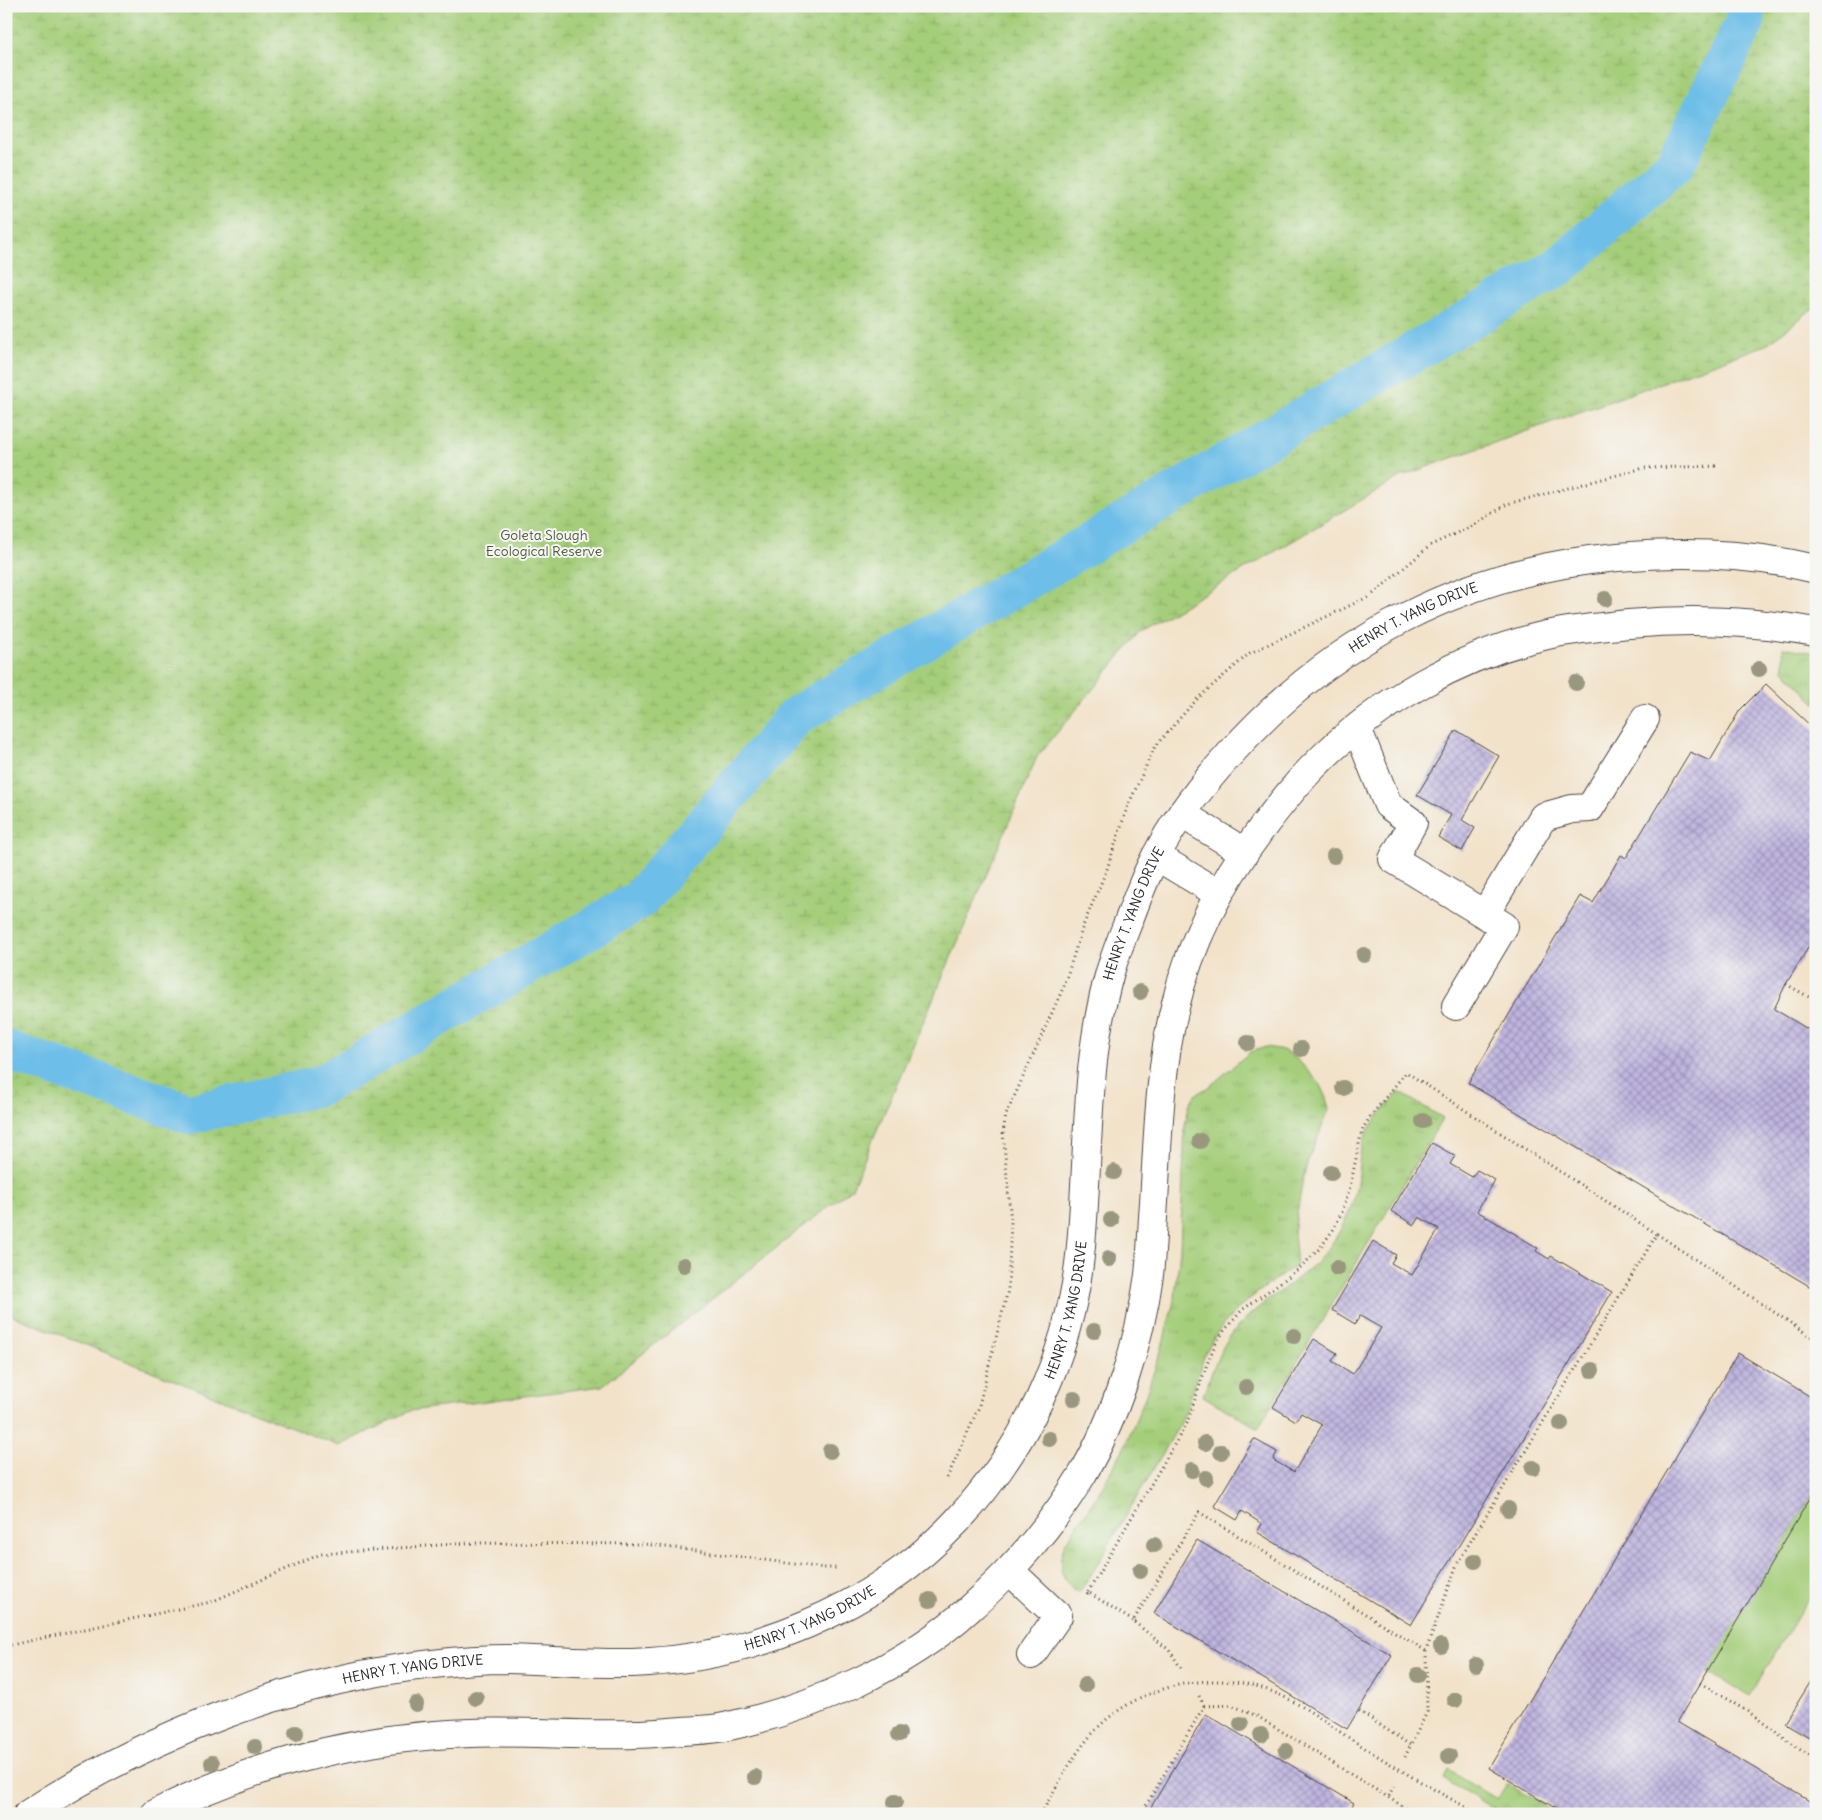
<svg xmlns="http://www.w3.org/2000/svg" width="1822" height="1820" viewBox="0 0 1822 1820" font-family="Delius,sans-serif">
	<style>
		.grass { fill: url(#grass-tufts); stroke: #687c52 }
		.wetland { fill: url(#wetland-marsh); stroke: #687c52 }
		.park { fill: #a5ce7a; stroke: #687c52 }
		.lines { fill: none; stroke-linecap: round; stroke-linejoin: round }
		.canal { stroke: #6dbee8; stroke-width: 40 }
		.building { fill: url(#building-cross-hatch) }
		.minor-casing { stroke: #494643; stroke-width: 30 }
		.major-casing { stroke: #494643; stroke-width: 30 }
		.path { stroke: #494643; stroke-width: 3; stroke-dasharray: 1 4; stroke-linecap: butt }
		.minor { stroke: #fff; stroke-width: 28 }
		.major { stroke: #fff; stroke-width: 28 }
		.tree { fill: #99987f }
		.labels { text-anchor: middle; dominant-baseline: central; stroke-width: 4; stroke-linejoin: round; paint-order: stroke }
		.park-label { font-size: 14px; fill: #505c43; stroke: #f6f6f2 }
		.street-label { font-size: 14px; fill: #2b2b2b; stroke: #f6f6f2 }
	</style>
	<defs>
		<pattern id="grass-tufts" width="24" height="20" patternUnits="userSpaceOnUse" patternTransform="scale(1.25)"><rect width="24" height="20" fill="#a5ce7a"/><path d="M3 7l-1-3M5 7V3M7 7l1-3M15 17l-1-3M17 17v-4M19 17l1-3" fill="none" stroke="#8eb16a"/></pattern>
		<pattern id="wetland-marsh" width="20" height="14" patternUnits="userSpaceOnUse" patternTransform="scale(1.25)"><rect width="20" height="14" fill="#a5ce7a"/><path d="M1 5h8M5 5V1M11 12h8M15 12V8" fill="none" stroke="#8eb16a"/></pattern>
		<pattern id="building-cross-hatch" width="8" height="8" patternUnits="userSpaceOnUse" patternTransform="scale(1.25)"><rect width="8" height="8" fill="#bfb5e0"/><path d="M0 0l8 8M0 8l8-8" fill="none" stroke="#9b93b6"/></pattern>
	</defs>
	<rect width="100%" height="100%" fill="#f6f6f2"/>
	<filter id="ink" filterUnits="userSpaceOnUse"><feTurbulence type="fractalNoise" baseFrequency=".02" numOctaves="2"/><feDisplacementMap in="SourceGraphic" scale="10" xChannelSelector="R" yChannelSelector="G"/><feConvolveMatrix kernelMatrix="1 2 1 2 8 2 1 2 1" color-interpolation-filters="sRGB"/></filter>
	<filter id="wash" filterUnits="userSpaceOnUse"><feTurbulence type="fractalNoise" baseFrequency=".0096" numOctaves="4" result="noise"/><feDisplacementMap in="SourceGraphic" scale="20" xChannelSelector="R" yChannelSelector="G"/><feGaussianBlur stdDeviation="1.12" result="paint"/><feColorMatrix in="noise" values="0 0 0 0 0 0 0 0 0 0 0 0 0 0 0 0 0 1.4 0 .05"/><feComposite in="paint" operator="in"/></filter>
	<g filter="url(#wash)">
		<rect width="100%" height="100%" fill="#f2e2c9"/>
		<g class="grass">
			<path d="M1783 647 1816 653V704L1784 670Z"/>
			<path d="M1266 1047 1283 1050 1297 1059 1319 1083 1326 1098 1329 1110 1308 1161 1303 1178 1294 1232 1297 1265C1262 1289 1224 1313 1206 1352 1196 1376 1191 1401 1180 1424L1094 1570 1079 1593C1059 1581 1057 1564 1065 1543L1098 1494 1124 1448 1144 1400 1161 1351 1175 1297 1180 1250 1185 1125 1189 1105 1195 1095 1209 1087 1250 1052Z"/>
			<path d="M1399 1092 1443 1118 1258 1428 1203 1396C1212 1373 1218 1350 1234 1331 1263 1296 1307 1281 1333 1242 1345 1223 1354 1205 1357 1183 1359 1169 1359 1154 1363 1141 1370 1122 1387 1107 1399 1092Z"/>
			<path d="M1448 1770 1497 1799 1508 1784 1557 1814H1507L1489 1806 1444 1779Z"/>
		</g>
		<path class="wetland" d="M6 6H1816V306L1766 345 1402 476 1141 631 1037 757 852 1188 602 1386 410 1411 339 1446 6 1313Z"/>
		<path class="park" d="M1816 1488V1599L1810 1596 1750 1696 1706 1671Z"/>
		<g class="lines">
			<path class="canal" d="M6 1050 190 1114 320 1086 639 900 796 716 1560 266 1675 164 1745 22V6"/>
		</g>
		<g id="blocks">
			<g class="building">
				<path d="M1766 684 1816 731V935L1786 984 1774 1009 1816 1034V1290L1468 1083 1580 896 1593 903 1621 855 1626 858 1690 752 1710 761 1740 710Z"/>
				<path d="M1456 730 1499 756 1462 820 1475 828 1462 851 1438 837 1451 815 1417 795Z"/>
				<path d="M1432 1143 1455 1156 1450 1164 1472 1177 1477 1170 1495 1180 1477 1211 1538 1248 1536 1251 1549 1259 1551 1256 1612 1292 1411 1625 1257 1532 1262 1524 1242 1511 1237 1520 1214 1506 1254 1439 1277 1452 1273 1460 1294 1472 1322 1425 1301 1413 1296 1421 1273 1407 1314 1339 1337 1353 1332 1361 1353 1374 1381 1328 1360 1316 1355 1324 1332 1310 1373 1241 1396 1255 1391 1263 1412 1275 1439 1229 1419 1217 1414 1225 1391 1211Z"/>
				<path d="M1738 1353 1816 1400V1488L1677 1722 1816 1805V1814H1565L1489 1768Z"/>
				<path d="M1197 1540 1392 1655 1347 1729 1154 1613Z"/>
				<path d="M1816 1673V1741L1785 1723Z"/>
				<path d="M1206 1714 1354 1803 1347 1814H1147Z"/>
			</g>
		</g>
	</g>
	<g filter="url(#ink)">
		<use href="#blocks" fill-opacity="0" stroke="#494643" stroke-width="1"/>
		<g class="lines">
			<defs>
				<g id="minor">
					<path d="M1357 728 1388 805 1413 823 1393 859 1504 926 1456 1006"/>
					<path d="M1182 814 1244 852"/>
					<path d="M1156 856 1219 894"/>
					<path d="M1485 914 1543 817 1572 809 1590 808 1645 719"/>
					<path d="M1010 1571 1058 1616 1031 1655"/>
				</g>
				<g id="major">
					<path id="s1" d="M28 1814C148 1735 289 1680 433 1664 458 1661 483 1659 508 1659 549 1660 591 1664 632 1663 751 1659 874 1609 956 1522 1025 1449 1069 1356 1080 1256 1090 1160 1083 1066 1110 972 1115 956 1121 940 1127 925 1136 902 1144 878 1156 856 1175 819 1201 786 1229 755 1331 640 1464 570 1618 557 1685 551 1751 553 1816 569"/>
					<path d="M155 1814C239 1770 341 1742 436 1735 503 1729 569 1736 635 1734 651 1734 667 1732 682 1731 698 1730 714 1730 729 1726 813 1708 905 1667 969 1609 1013 1570 1052 1525 1082 1475 1116 1418 1140 1340 1149 1275 1151 1256 1152 1236 1153 1217 1158 1147 1158 1075 1175 1007 1190 942 1222 881 1262 828 1278 807 1295 785 1314 766 1376 703 1461 654 1547 635 1573 629 1602 627 1629 624 1691 618 1754 621 1816 632"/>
				</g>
			</defs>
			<use href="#minor" class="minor-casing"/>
			<use href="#major" class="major-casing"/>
			<g class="path">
				<path d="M1373 594 1431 545 1474 525 1507 504 1644 468 1717 466"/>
				<path d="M1786 984 1816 1001"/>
				<path d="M1657 1234 1816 1340"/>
				<path d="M947 1478 978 1409 1008 1290 1011 1222 1003 1132 1006 1115 1064 986 1083 926 1107 869 1127 808 1155 746 1198 698 1250 653 1368 597"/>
				<path d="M1088 1592 1187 1423 1207 1364 1215 1345 1224 1331 1242 1310 1299 1269 1320 1248 1333 1230 1343 1210 1350 1187 1362 1130 1370 1117 1406 1072 1657 1234 1457 1564 1426 1651 1427 1712 1405 1757"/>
				<path d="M1087 1594 1088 1592 1133 1621"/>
				<path d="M6 1646 211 1602 321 1554 466 1543 644 1544 824 1568H839"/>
				<path d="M1181 1668 1169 1650 1133 1621 1199 1512 1426 1651"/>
				<path d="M1700 1683 1750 1713 1799 1749 1816 1759"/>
				<path d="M1199 1696 1204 1706"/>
				<path d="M1359 1711 1410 1745"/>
				<path d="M1389 1796 1394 1784"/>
				<path d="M1041 1814C1057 1786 1071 1758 1092 1734 1133 1686 1214 1667 1273 1692 1303 1704 1330 1726 1357 1743 1396 1768 1437 1792 1479 1814"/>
				<path d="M1141 1814 1204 1706 1231 1705 1257 1716 1415 1814"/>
			</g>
			<use href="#minor" class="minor"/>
			<use href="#major" class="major"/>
		</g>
		<g class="tree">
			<circle cx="1605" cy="599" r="8"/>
			<circle cx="1759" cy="669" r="8"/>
			<circle cx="1576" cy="683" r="8"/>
			<circle cx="1334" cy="856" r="8"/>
			<circle cx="1364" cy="955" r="8"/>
			<circle cx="1140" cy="992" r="8"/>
			<circle cx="1248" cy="1043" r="8"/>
			<circle cx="1301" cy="1049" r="8"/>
			<circle cx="1343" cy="1088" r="8"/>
			<circle cx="1423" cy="1121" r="8"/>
			<circle cx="1200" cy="1141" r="8"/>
			<circle cx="1114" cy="1172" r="8"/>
			<circle cx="1331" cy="1173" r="8"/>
			<circle cx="1111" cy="1220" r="8"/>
			<circle cx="1109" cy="1259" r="8"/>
			<circle cx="684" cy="1265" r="8"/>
			<circle cx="1337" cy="1268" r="8"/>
			<circle cx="1094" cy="1331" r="8"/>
			<circle cx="1294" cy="1336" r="8"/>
			<circle cx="1592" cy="1370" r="8"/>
			<circle cx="1246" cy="1387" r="8"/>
			<circle cx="1074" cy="1399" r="8"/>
			<circle cx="1561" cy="1424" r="8"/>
			<circle cx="1049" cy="1439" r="8"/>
			<circle cx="1205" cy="1443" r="8"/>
			<circle cx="830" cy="1451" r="8"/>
			<circle cx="1221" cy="1452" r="8"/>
			<circle cx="1533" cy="1468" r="8"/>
			<circle cx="1192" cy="1470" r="8"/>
			<circle cx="1206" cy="1478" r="8"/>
			<circle cx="1508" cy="1509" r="8"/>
			<circle cx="1154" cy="1545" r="8"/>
			<circle cx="1475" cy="1561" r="8"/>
			<circle cx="1140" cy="1571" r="8"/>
			<circle cx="930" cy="1600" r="8"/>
			<circle cx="1441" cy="1646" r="8"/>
			<circle cx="1476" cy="1665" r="8"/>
			<circle cx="1418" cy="1675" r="8"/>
			<circle cx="1085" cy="1685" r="8"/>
			<circle cx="476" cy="1698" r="8"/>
			<circle cx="1455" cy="1700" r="8"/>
			<circle cx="416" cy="1704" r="8"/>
			<circle cx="1241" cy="1724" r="8"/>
			<circle cx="296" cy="1733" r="8"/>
			<circle cx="899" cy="1734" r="8"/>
			<circle cx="1261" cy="1735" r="8"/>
			<circle cx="255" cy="1747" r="8"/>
			<circle cx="1286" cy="1751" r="8"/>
			<circle cx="1449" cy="1756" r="8"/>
			<circle cx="212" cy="1763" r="8"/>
			<circle cx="755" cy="1777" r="8"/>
			<circle cx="895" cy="1802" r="8"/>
		</g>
	</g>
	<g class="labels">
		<g class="park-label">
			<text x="544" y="535">Goleta Slough<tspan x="544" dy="16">Ecological Reserve</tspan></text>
		</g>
		<g class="street-label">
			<text stroke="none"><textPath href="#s1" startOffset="2064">HENRY T. YANG DRIVE</textPath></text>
			<text stroke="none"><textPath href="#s1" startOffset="1645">HENRY T. YANG DRIVE</textPath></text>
			<text stroke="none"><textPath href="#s1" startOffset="1240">HENRY T. YANG DRIVE</textPath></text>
			<text stroke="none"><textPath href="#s1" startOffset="820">HENRY T. YANG DRIVE</textPath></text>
			<text stroke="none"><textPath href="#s1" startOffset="415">HENRY T. YANG DRIVE</textPath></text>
		</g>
	</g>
	<rect width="1822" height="1820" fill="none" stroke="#f6f6f2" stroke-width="25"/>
</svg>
